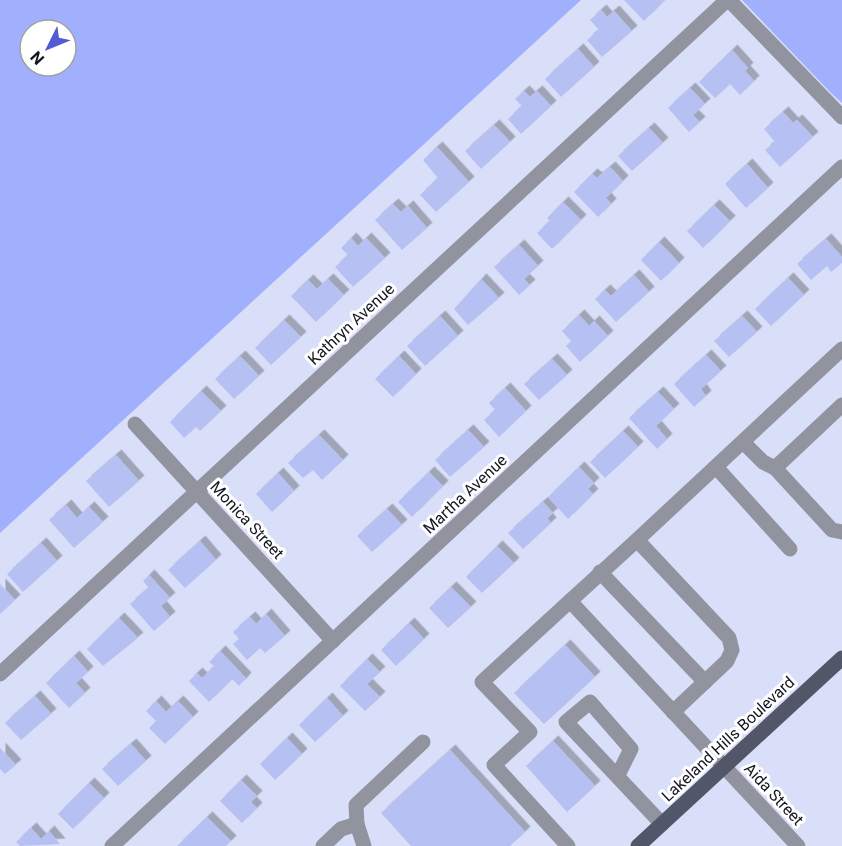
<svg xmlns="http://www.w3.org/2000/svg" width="842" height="846" viewBox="0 0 842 846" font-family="Roboto,sans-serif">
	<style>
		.green { fill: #a1b0fd; fill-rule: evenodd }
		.building { fill: #b6c0f2; filter: url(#shadow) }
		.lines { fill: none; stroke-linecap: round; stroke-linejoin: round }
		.minor { stroke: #91949f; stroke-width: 15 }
		.major { stroke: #515668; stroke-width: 15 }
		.labels { text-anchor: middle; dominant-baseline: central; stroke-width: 6; stroke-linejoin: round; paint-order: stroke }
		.street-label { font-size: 16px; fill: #14161f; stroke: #fff }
	</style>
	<defs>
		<filter id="shadow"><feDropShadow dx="5.5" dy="-5.5" stdDeviation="0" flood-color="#0004"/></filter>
	</defs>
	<rect width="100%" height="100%" fill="#d9dff9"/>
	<g class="green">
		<path d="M0 0H581L0 533ZM30 30H66V66H30Z"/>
		<path d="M742 0H842V103L831 93Z"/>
	</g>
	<g class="building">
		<path d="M624 0H665L644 21Z"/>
		<path d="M601 10 607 17 614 11 632 31 602 57 587 40 599 30 590 20Z"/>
		<path d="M578 49 594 67 561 97 545 79Z"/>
		<path d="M732 50 748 68 745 71 754 81 740 95 730 84 715 98 699 82Z"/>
		<path d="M690 88 705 104 693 115 700 122 689 132 668 108Z"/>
		<path d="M524 91 530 97 537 91 551 106 521 134 508 119 522 106 515 99Z"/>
		<path d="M783 112 793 123 797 120 813 137 780 167 765 150 775 142 764 129Z"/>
		<path d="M494 125 510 142 481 169 465 151Z"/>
		<path d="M649 128 663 143 632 171 618 156Z"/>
		<path d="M437 147 469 182 436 212 420 195 438 178 423 160Z"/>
		<path d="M747 164 768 188 746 208 725 184Z"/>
		<path d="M610 167 623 181 606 198 611 204 598 217 574 192 592 174 597 178Z"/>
		<path d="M563 202 581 220 552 249 537 233 550 221 547 218Z"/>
		<path d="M393 204 401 212 408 206 427 228 402 250 375 220Z"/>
		<path d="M714 205 730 221 703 248 687 231Z"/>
		<path d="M351 238 358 246 366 238 385 258 353 287 335 267 348 255 341 248Z"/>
		<path d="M826 239 842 257V263L831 272 827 266 811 280 797 264Z"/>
		<path d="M659 242 679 263 661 281 641 260Z"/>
		<path d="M519 245 538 266 524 279 530 285 519 295 494 267Z"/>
		<path d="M634 275 649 292 616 322 595 299 605 290 611 296Z"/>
		<path d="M788 278 804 295 771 326 755 309Z"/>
		<path d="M328 279 344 295 316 322 291 296 308 280 317 289Z"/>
		<path d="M481 279 499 298 468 325 454 309Z"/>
		<path d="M579 315 589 326 594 321 608 336 580 362 566 346 571 341 562 331Z"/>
		<path d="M440 316 458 336 425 366 407 346Z"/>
		<path d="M742 316 757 332 729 357 714 341Z"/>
		<path d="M284 320 301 337 271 365 255 348Z"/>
		<path d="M706 355 721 371 701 389 706 396 694 407 674 384Z"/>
		<path d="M240 356 259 376 234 399 215 379Z"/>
		<path d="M399 356 416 374 393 397 375 379Z"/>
		<path d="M552 359 567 375 539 400 524 384Z"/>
		<path d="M505 388 526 411 499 437 484 420 495 410 489 403Z"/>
		<path d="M201 391 221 411 200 431 196 427 184 438 170 422Z"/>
		<path d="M658 392 674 409 656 426 667 439 657 449 629 418Z"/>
		<path d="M468 430 484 447 450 477 435 460Z"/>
		<path d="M623 431 638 447 605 478 590 462Z"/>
		<path d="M319 435 343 460 322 480 313 470 303 478 288 463Z"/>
		<path d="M116 455 139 481 109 507 86 481Z"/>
		<path d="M579 467 594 483 588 489 593 494 568 519 548 497Z"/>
		<path d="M429 472 443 486 412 517 398 502Z"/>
		<path d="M278 473 294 491 272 512 256 494Z"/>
		<path d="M543 502 553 513 547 518 551 523 523 549 508 533Z"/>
		<path d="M66 505 77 518 89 507 103 522 74 548 49 520Z"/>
		<path d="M387 509 402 525 372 552 357 536Z"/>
		<path d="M200 541 216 560 185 588 168 570Z"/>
		<path d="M41 543 57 561 23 592 7 574Z"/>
		<path d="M497 546 514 563 482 593 466 577Z"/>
		<path d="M149 575 170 598 161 606 170 617 154 631 130 604 149 588 143 581Z"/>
		<path d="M0 584 15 600 0 614Z"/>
		<path d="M451 587 471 607 448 628 429 608Z"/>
		<path d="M266 614 285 636 265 653 260 648 247 660 233 644 239 639 233 632 250 617 256 624Z"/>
		<path d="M119 618 138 638 103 666 87 649Z"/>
		<path d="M409 623 424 639 396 666 381 650Z"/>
		<path d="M565 645 595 677 544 724 514 693Z"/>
		<path d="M220 651 246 678 239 686 232 679 209 702 189 681 197 673 202 678 214 666 209 662Z"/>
		<path d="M74 656 88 672 76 683 85 693 69 708 46 683Z"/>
		<path d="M367 659 380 672 367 684 380 697 365 711 340 686Z"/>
		<path d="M35 696 51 714 21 740 5 723Z"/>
		<path d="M327 698 343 716 315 742 299 725Z"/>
		<path d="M156 701 166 712 178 701 193 717 165 744 149 728 156 721 146 711Z"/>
		<path d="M287 738 302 754 275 780 260 764Z"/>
		<path d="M553 741 595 786 567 812 526 766Z"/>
		<path d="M131 744 146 761 118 786 102 769Z"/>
		<path d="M0 748 16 765 5 774 0 769Z"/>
		<path d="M450 750 525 832 510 846H411L381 813Z"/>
		<path d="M241 780 257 796 251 802 257 808 242 823 220 801Z"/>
		<path d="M89 783 104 798 73 829 58 814Z"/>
		<path d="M207 817 231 841 226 846H177Z"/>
		<path d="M31 828 41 839 49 831 60 844 20 846 16 842Z"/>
	</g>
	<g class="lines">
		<g class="minor">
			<path d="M729 0 842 117"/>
			<path d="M135 424 333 641"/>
			<path d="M743 442 763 462 775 468 842 405"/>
			<path d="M716 467 790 549"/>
			<path d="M775 468 832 530 842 532"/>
			<path d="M637 540 842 349"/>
			<path d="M600 572 705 682"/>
			<path d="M570 601 637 540 729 638 732 650 727 661 673 712"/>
			<path d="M0 674 727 0"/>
			<path d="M618 775 631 749 590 702 566 722 662 824"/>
			<path d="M112 846 842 167"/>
			<path d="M323 846 341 829 357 824"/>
			<path d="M364 846 357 824 356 805 423 742"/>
			<path d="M568 846 494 765 530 732 482 682 570 601 798 846"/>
		</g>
		<path class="major" d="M638 846 842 658"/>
	</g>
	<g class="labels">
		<g class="street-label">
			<text transform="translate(351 324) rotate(-43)">Kathryn Avenue</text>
			<text transform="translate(465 494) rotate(-43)">Martha Avenue</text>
			<text transform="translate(247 520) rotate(47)">Monica Street</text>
			<text transform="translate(728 739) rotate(-43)">Lakeland Hills Boulevard</text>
			<text transform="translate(774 794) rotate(47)">Aida Street</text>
		</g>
	</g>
	<g transform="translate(48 48) rotate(227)"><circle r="28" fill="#ffffff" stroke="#a1a2a5" stroke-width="1.5"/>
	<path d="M0-4.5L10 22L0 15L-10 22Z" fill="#525bd2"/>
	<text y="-9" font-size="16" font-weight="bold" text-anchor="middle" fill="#14161f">N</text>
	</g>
</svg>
